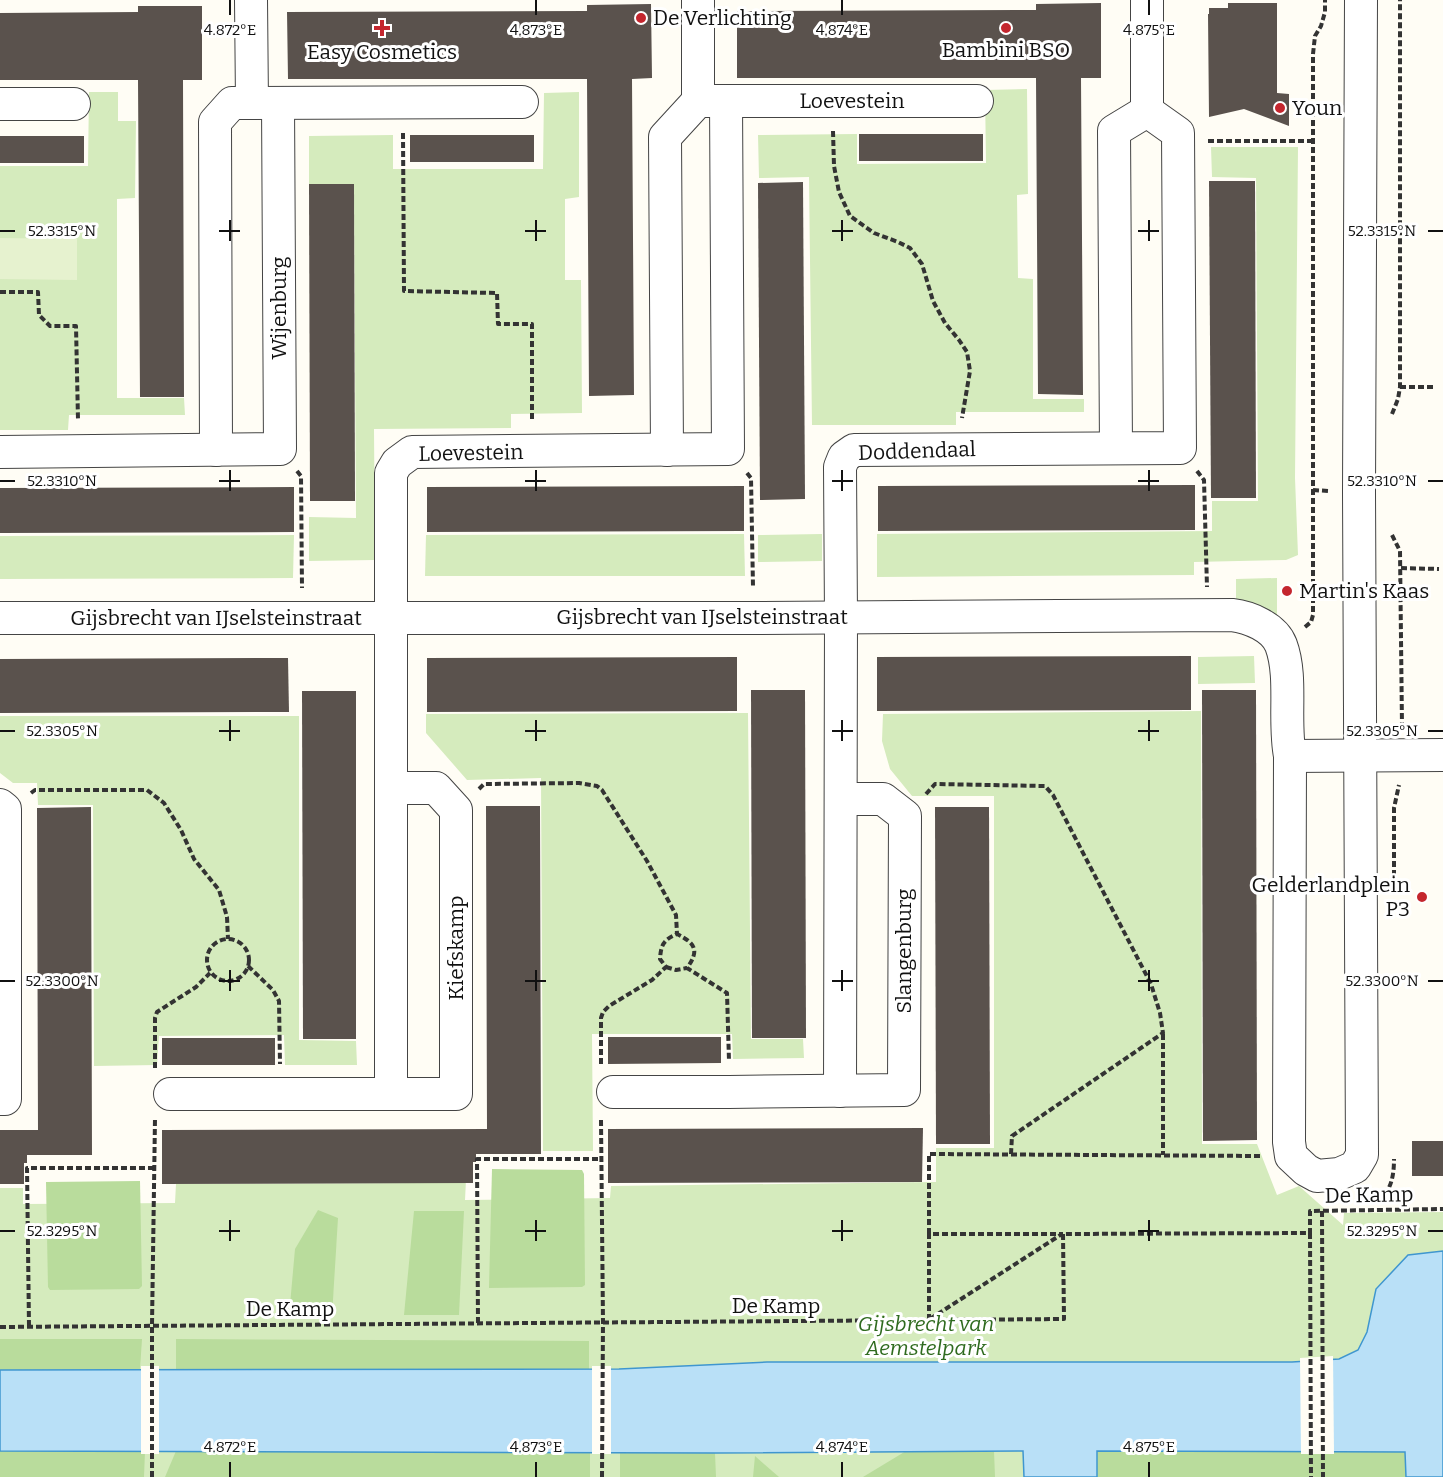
<svg xmlns="http://www.w3.org/2000/svg" width="1443" height="1477" viewBox="0 0 1443 1477" font-family="Bitter,serif">
	<style>
		.green { fill: #d5ebbd }
		.forest { fill: #b9dc9c }
		.pitch { fill: #e6f2cf }
		.water { fill: #b9e0f7; stroke: #3f96cf; stroke-width: 1.5 }
		.pier { fill: #fffdf5 }
		.building { fill: #5a524d }
		.lines { fill: none; stroke-linecap: round; stroke-linejoin: round }
		.street-casing { stroke: #444; stroke-width: 34 }
		.path { stroke: #333; stroke-width: 4; stroke-dasharray: 6 3; stroke-linecap: butt }
		.street { stroke: #fff; stroke-width: 32 }
		.ticks { fill: none; stroke: #111; stroke-width: 2 }
		.poi-dot { fill: #c4262e; stroke: #fff; stroke-width: 2 }
		.labels { text-anchor: middle; dominant-baseline: central; stroke-width: 6; stroke-linejoin: round; paint-order: stroke }
		.poi-label { font-size: 21px; fill: #111; stroke: #fff; text-anchor: start }
		.street-label { font-size: 21px; fill: #111; stroke: #fff }
		.park-label { font-size: 21px; font-style: italic; fill: #2f6b1f; stroke: #fff }
		.ticks-label { font-size: 15px; text-anchor: middle; fill: #111; stroke: #fff; stroke-width: 6; stroke-linejoin: round; paint-order: stroke }
	</style>
	<rect width="100%" height="100%" fill="#fffdf5"/>
	<g class="green">
		<path d="M1027 89 1028 194 1017 195 1018 278 1033 279V399H1084V412H956V425H812L809 177 759 178 758 135 857 134V164L986 163 985 90Z"/>
		<path d="M89 92H118V121H136L135 198 117 199V398H184L185 415H69L68 430H0V166H88Z"/>
		<path d="M579 92V197L565 199V280H581L582 413 511 414V428L374 429 375 560 309 561V517L356 518 354 184H309V136L393 135V169H543L544 93Z"/>
		<path d="M1211 147H1298L1295 478 1298 555 1286 560 1194 562V575L877 577V534L1212 531V501H1258L1256 178 1212 177Z"/>
		<path d="M744 534 745 576H425L426 535Z"/>
		<path d="M822 534V561L758 562V535Z"/>
		<path d="M294 535 293 578 0 579V536Z"/>
		<path d="M1277 578V620L1236 602V579Z"/>
		<path d="M1254 656 1255 683 1198 684V657Z"/>
		<path d="M1201 711 1202 1144H1257L1277 1195 1299 1186 1343 1225 1344 1213 1443 1212V1477H0V1188H23V1204L175 1203 176 1184 416 1183 466 1180 465 1200 610 1198 611 1186 936 1182V1148H994V796H912L890 769 882 741 883 714Z"/>
		<path d="M748 713 751 1039H803L804 1058 733 1059 732 1034H592L593 1151H543L541 778 467 780 426 733V714Z"/>
		<path d="M0 716H299V1040L356 1041 357 1065H285L284 1035 159 1036 157 1065 94 1066 93 805H38L37 783H13L0 773Z"/>
	</g>
	<g class="forest">
		<path d="M492 1169 582 1170 584 1174 585 1285 582 1287 489 1288Z"/>
		<path d="M140 1181 142 1286 139 1289 50 1290 48 1287 46 1182Z"/>
		<path d="M318 1210 338 1218 332 1316H289L295 1249Z"/>
		<path d="M414 1211H464L459 1315H404Z"/>
		<path d="M0 1339H142L140 1369 0 1370Z"/>
		<path d="M176 1339 589 1341V1369H176Z"/>
		<path d="M0 1451H145L144 1477H0Z"/>
		<path d="M176 1451 590 1452V1477H165Z"/>
		<path d="M906 1451H994L995 1477H863Z"/>
		<path d="M1097 1451 1406 1452V1477H1097Z"/>
		<path d="M620 1452 715 1453 716 1477H620Z"/>
		<path d="M755 1456 779 1477H753Z"/>
	</g>
	<path class="pitch" d="M0 238 77 239V280L0 279Z"/>
	<path class="water" d="M1443 1251V1477H1406L1405 1452 1097 1451V1477H1024L1023 1451 715 1453 0 1451V1370L619 1369 767 1362H1292L1339 1359 1358 1350 1367 1332 1376 1289 1408 1255Z"/>
	<g class="pier">
		<path d="M1333 1356 1334 1454H1301L1300 1358Z"/>
		<rect x="141" y="1366" width="18" height="88"/>
		<rect x="592" y="1366" width="19" height="88"/>
	</g>
	<g class="building">
		<path d="M1101 3V78H1081L1083 395 1038 394 1036 78H737V11L1036 10V4Z"/>
		<path d="M1228 3H1277V93L1289 94V126L1244 109 1209 117 1208 14H1209V8H1228Z"/>
		<path d="M651 4 652 78 632 79 634 395 589 396 587 79H288L287 12 587 11V5Z"/>
		<path d="M138 6H202V80H183L184 397H140L138 80H0V13L138 12Z"/>
		<rect x="859" y="134" width="124" height="27"/>
		<rect x="410" y="135" width="124" height="27"/>
		<rect x="0" y="136" width="84" height="27"/>
		<path d="M1209 181H1255L1256 498H1211Z"/>
		<path d="M803 182 805 499 760 500 758 183Z"/>
		<path d="M309 184H354L355 501H310Z"/>
		<path d="M1195 485V530L878 531V486Z"/>
		<path d="M744 486V531L427 532V487Z"/>
		<path d="M294 487V532L0 533V488Z"/>
		<path d="M1191 656V710L877 711V657Z"/>
		<path d="M737 657V711L427 712V658Z"/>
		<path d="M288 658 289 712 0 713V659Z"/>
		<path d="M751 690H805L806 1038H752Z"/>
		<path d="M1202 690H1256L1257 1140 1203 1141Z"/>
		<path d="M302 691H356V1039H303Z"/>
		<path d="M486 806H540L541 1154H476V1162H473V1183L162 1184V1130L487 1129Z"/>
		<path d="M91 807 92 1155H27V1163H24V1184H0V1130H38L37 808Z"/>
		<path d="M935 807H989L990 1144H936Z"/>
		<path d="M608 1037H721V1063L608 1064Z"/>
		<rect x="162" y="1038" width="113" height="27"/>
		<path d="M923 1128 922 1182 608 1183V1129Z"/>
		<rect x="1412" y="1141" width="31" height="35"/>
	</g>
	<g class="lines">
		<defs>
			<g id="street">
				<path d="M251 0 252 103"/>
				<path d="M705 101H977"/>
				<path d="M0 104H74"/>
				<path d="M1147 111V0"/>
				<path d="M1116 448 1114 131 1147 111"/>
				<path d="M216 450 215 122 232 103 522 102"/>
				<path d="M667 450 665 137 698 101V0"/>
				<path d="M0 452 280 449 278 103"/>
				<path d="M0 618H754L1232 615C1249 617 1274 627 1281 645 1293 677 1283 721 1290 756L1289 1142 1291 1156 1306 1170 1317 1176 1339 1174 1355 1167 1362 1155 1359 491 1361 0"/>
				<path d="M1290 756 1443 755"/>
				<path d="M0 805 5 809V1099H0"/>
				<path d="M840 1091 841 617 840 467 844 457 854 450 1180 448 1178 133 1147 111"/>
				<path d="M613 1092H729L904 1090 905 816 883 799H841"/>
				<path d="M391 1093V473L397 463 412 452 728 449 726 101"/>
				<path d="M170 1094H456V810L436 788H392"/>
			</g>
		</defs>
		<use href="#street" class="street-casing"/>
		<g class="path">
			<path d="M833 131 834 166 839 192 850 216 874 233 898 242 910 248 922 264 933 301 945 323 959 340 967 352 970 371 962 418"/>
			<path d="M403 133 404 291 497 293 498 324H532V421"/>
			<path d="M1208 141H1313"/>
			<path d="M0 292H38L39 315 50 326H76L78 420"/>
			<path d="M1400 387H1436"/>
			<path d="M1392 414 1398 399 1400 387V0"/>
			<path d="M297 471 301 476 302 588"/>
			<path d="M1197 471 1204 480 1207 587"/>
			<path d="M747 473 751 478 753 587"/>
			<path d="M1313 490 1328 491"/>
			<path d="M1392 535 1400 551 1402 726"/>
			<path d="M1401 568 1439 569"/>
			<path d="M1305 627 1311 622 1313 615V54L1315 36 1321 26 1325 12V0"/>
			<path d="M479 789 484 784 579 783 597 786 602 790 647 861 676 915 677 934"/>
			<path d="M31 793 35 790H147L164 803 181 830 194 859 219 890 227 917 228 939"/>
			<path d="M926 794 935 784 1045 786 1053 795 1151 984 1160 1013 1163 1033 1012 1136 1011 1154"/>
			<path d="M1394 885V808L1399 785"/>
			<circle cx="228" cy="960" r="21"/>
			<path d="M248 966 273 990 279 1001 280 1064"/>
			<path d="M666 967 676 970 687 968"/>
			<path d="M1163 1034V1155"/>
			<path d="M601 1064V1018L603 1012 609 1006 652 980 666 967 660 959C661 945 663 940 677 934 695 943 700 950 687 968L727 993 729 1061"/>
			<path d="M155 1068V1018L157 1012 196 987 210 973"/>
			<path d="M601 1120 603 1322 602 1477"/>
			<path d="M1359 1201C1365 1201 1373 1201 1379 1199 1392 1191 1394 1173 1394 1159"/>
			<path d="M1322 1211 1323 1477"/>
			<path d="M1310 1233 1311 1477"/>
			<path d="M929 1234V1154L1261 1156"/>
			<path d="M930 1319 1062 1234"/>
			<path d="M929 1320V1234H1063"/>
			<path d="M478 1323 477 1159H602"/>
			<path d="M29 1326 27 1168H154"/>
			<path d="M0 1327 1064 1319 1063 1234 1310 1233V1211L1443 1209"/>
			<path d="M152 1477V1325L155 1118"/>
		</g>
		<use href="#street" class="street"/>
	</g>
	<path class="ticks" d="M230 0V15M536 0V15M842 0V15M1149 0V15M230 220V241M536 220V241M842 220V241M1149 220V241M0 231H15M219 231H240M525 231H546M832 231H853M1138 231H1159M1428 231H1443M230 470V491M536 470V491M842 470V491M1149 470V491M0 481H15M219 481H240M525 481H546M832 481H853M1138 481H1159M1428 481H1443M230 720V741M536 720V741M842 720V741M1149 720V741M0 731H15M219 731H240M525 731H546M832 731H853M1138 731H1159M1428 731H1443M230 970V991M536 970V991M842 970V991M1149 970V991M0 981H15M219 981H240M525 981H546M832 981H853M1138 981H1159M1428 981H1443M230 1220V1241M536 1220V1241M842 1220V1241M1149 1220V1241M0 1231H15M219 1231H240M525 1231H546M832 1231H853M1138 1231H1159M1428 1231H1443M230 1462V1477M536 1462V1477M842 1462V1477M1149 1462V1477"/>
	<g class="poi-dot">
		<circle cx="641" cy="18" r="6"/>
		<path d="M379 19h6v6h6v6h-6v6h-6v-6h-6v-6h6z"/>
		<circle cx="1006" cy="28" r="6"/>
		<circle cx="1280" cy="108" r="6"/>
		<circle cx="1287" cy="591" r="6"/>
		<circle cx="1422" cy="897" r="6"/>
	</g>
	<g class="labels">
		<g class="poi-label">
			<text x="653" y="18">De Verlichting</text>
			<text x="1006" y="50" text-anchor="middle">Bambini BSO</text>
			<text x="382" y="52" text-anchor="middle">Easy Cosmetics</text>
			<text x="1292" y="108">Youn</text>
			<text x="1299" y="591">Martin's Kaas</text>
			<text x="1410" y="885" text-anchor="end">Gelderlandplein<tspan x="1410" dy="24">P3</tspan></text>
		</g>
		<g class="street-label">
			<text x="852" y="101">Loevestein</text>
			<text transform="translate(279 308) rotate(-90)">Wijenburg</text>
			<text transform="translate(917 451) rotate(-2)">Doddendaal</text>
			<text transform="translate(471 453) rotate(-1)">Loevestein</text>
			<text x="702" y="617">Gijsbrecht van IJselsteinstraat</text>
			<text x="216" y="618">Gijsbrecht van IJselsteinstraat</text>
			<text transform="translate(456 948) rotate(-90)">Kiefskamp</text>
			<text transform="translate(904 951) rotate(-90)">Slangenburg</text>
			<text transform="translate(1369 1195) rotate(-1)">De Kamp</text>
			<text x="776" y="1306">De Kamp</text>
			<text x="290" y="1309">De Kamp</text>
		</g>
		<g class="park-label">
			<text x="926" y="1324">Gijsbrecht van<tspan x="926" dy="24">Aemstelpark</tspan></text>
		</g>
	</g>
	<g class="ticks-label">
		<text x="230" y="35">4.872°E</text>
		<text x="536" y="35">4.873°E</text>
		<text x="842" y="35">4.874°E</text>
		<text x="1149" y="35">4.875°E</text>
		<text x="62" y="236">52.3315°N</text>
		<text x="1382" y="236">52.3315°N</text>
		<text x="62" y="486">52.3310°N</text>
		<text x="1382" y="486">52.3310°N</text>
		<text x="62" y="736">52.3305°N</text>
		<text x="1382" y="736">52.3305°N</text>
		<text x="62" y="986">52.3300°N</text>
		<text x="1382" y="986">52.3300°N</text>
		<text x="62" y="1236">52.3295°N</text>
		<text x="1382" y="1236">52.3295°N</text>
		<text x="230" y="1452">4.872°E</text>
		<text x="536" y="1452">4.873°E</text>
		<text x="842" y="1452">4.874°E</text>
		<text x="1149" y="1452">4.875°E</text>
	</g>
</svg>
